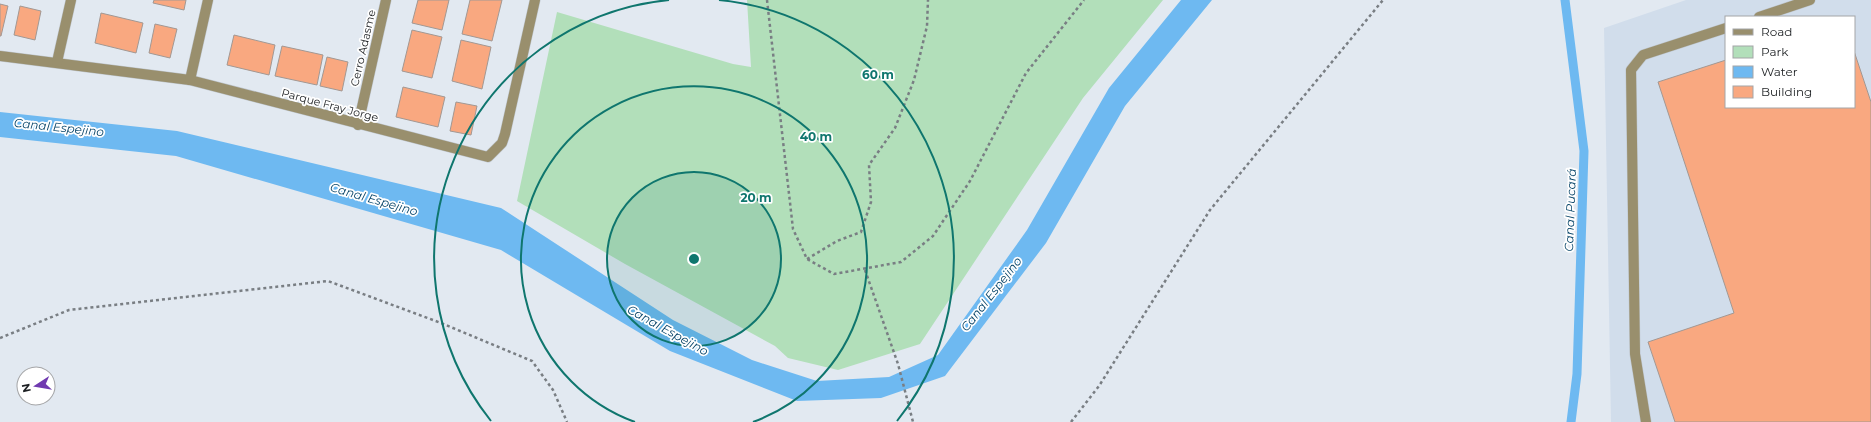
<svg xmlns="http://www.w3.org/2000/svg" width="1871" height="422" viewBox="0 0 1871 422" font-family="Montserrat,sans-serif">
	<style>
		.built { fill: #d1ddeb; fill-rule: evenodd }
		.green { fill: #b2dfba }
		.water { fill: #6eb9f1 }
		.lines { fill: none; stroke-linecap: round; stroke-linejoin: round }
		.stream { stroke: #6eb9f1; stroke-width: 9 }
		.building { fill: #f9a880; stroke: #a29893 }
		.lane-casing { stroke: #bec5cc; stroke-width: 11 }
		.street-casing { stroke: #bec5cc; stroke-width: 11 }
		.path { stroke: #797e83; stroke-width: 2.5; stroke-dasharray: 3 3; stroke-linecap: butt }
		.lane { stroke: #998f6d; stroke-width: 10 }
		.street { stroke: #998f6d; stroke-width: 10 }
		.ring { fill: none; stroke: #0f766e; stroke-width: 2 }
		.labels { text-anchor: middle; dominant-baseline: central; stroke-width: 3.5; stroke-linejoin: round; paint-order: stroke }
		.street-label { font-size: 11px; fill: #1c1f22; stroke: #fff }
		.water-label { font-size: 12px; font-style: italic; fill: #074468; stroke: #fff }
		.centre { fill: #0f766e; stroke: #fff; stroke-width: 2 }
		.ring-label { font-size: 12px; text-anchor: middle; font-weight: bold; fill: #0f766e; stroke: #fff; stroke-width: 3.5; stroke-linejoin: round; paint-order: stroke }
	</style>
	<rect width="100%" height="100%" fill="#e2e9f1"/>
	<path class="built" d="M1686 0H1871V422H1611L1604 28ZM1726 17H1854V107H1726Z"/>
	<path class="green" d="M747 0H1163L1083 98 920 344 838 370 788 358 775 346 625 264 517 201 557 12 733 64 751 67Z"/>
	<path class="water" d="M1181 0H1212L1125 106 1046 243 945 376 881 398 797 401 670 351 501 250 176 156 0 137V112L177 131 501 208 673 320 752 360 817 381 889 377 938 355 1027 230 1109 88Z"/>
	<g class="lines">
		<path class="stream" d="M1565 0 1584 151 1577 374 1571 422"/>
	</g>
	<g class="building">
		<path d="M154 0H186L184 10 153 3Z"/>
		<path d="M418 0H449L442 30 412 23Z"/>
		<path d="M470 0H502L492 41 462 34Z"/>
		<path d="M0 4 8 6 1 36H0Z"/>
		<path d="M20 6 41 11 35 40 14 35Z"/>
		<path d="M101 13 143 23 136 53 95 43Z"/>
		<path d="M155 24 177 29 170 58 149 53Z"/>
		<path d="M412 30 442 37 432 78 402 71Z"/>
		<path d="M234 35 275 45 269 75 227 65Z"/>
		<path d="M461 40 491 47 482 89 452 81Z"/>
		<path d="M282 46 323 55 317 85 275 76Z"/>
		<path d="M1854 51 1871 102V422H1675L1648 342 1734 313 1658 82 1726 60V107H1854Z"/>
		<path d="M327 57 348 62 342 91 320 86Z"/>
		<path d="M403 87 445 97 438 127 396 117Z"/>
		<path d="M456 102 477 106 471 135 450 131Z"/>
	</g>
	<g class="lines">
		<defs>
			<g id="lane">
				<path d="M1759 17 1810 0"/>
				<path d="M1646 422 1635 354 1631 70 1643 55 1726 28"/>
			</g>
			<g id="street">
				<path d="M0 56 190 80 488 157 502 143 505 134 535 0"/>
				<path d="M57 62 71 0"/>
				<path d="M190 80 208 0"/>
				<path d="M358 125 386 0"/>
			</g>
		</defs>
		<use href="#lane" class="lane-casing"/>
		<use href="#street" class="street-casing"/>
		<g class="path">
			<path d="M767 0 793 229 807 259 834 274 901 262 933 236 970 181 1026 73 1084 0"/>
			<path d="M807 259 837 241 861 232 871 202 869 165 895 128 914 80 927 26 928 0"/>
			<path d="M865 270 898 364 913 422"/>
			<path d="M0 338 69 310 328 281 441 323 532 361 553 390 567 422"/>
			<path d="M1071 422 1099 386 1210 210 1383 0"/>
		</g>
		<use href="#lane" class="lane"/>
		<use href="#street" class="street"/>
	</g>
	<circle cx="694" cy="259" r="87" fill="#0f766e" fill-opacity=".12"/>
	<g class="ring">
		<circle cx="694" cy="259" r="87"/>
		<path d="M635 422A173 173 0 1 1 753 422"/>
		<path d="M491 421A260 260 0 0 1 669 0M719 0A260 260 0 0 1 897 421"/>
	</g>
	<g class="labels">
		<g class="street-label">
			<text transform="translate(363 48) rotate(-77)">Cerro Adasme</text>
			<text transform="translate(330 105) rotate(15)">Parque Fray Jorge</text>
		</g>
		<g class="water-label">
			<text transform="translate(59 127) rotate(6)">Canal Espejino</text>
			<text transform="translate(374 199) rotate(16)">Canal Espejino</text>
			<text transform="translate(1570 210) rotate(-88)">Canal Pucará</text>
			<text transform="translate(991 294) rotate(-52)">Canal Espejino</text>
			<text transform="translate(668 330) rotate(29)">Canal Espejino</text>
		</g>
	</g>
	<circle cx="694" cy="259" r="6" class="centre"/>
	<g class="ring-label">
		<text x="878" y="79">60 m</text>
		<text x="816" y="141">40 m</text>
		<text x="756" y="202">20 m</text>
	</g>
	<rect x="1725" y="16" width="130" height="92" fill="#ffffff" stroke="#a4a5a7"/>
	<rect x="1733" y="29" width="20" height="6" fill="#998f6d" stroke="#a4a5a7"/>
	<text x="1761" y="36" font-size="12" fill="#1c1f22">Road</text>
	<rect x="1733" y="46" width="20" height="12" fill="#b2dfba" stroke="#a4a5a7"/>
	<text x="1761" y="56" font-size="12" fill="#1c1f22">Park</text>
	<rect x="1733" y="66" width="20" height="12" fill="#6eb9f1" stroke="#a4a5a7"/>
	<text x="1761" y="76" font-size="12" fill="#1c1f22">Water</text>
	<rect x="1733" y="86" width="20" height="12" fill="#f9a880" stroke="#a4a5a7"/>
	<text x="1761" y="96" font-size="12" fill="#1c1f22">Building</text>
	<g transform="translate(36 386) rotate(258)"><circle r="19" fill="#ffffff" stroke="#a4a5a7"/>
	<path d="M0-3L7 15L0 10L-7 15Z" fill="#703ab0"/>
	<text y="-6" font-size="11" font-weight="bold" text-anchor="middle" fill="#1c1f22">N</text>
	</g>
</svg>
